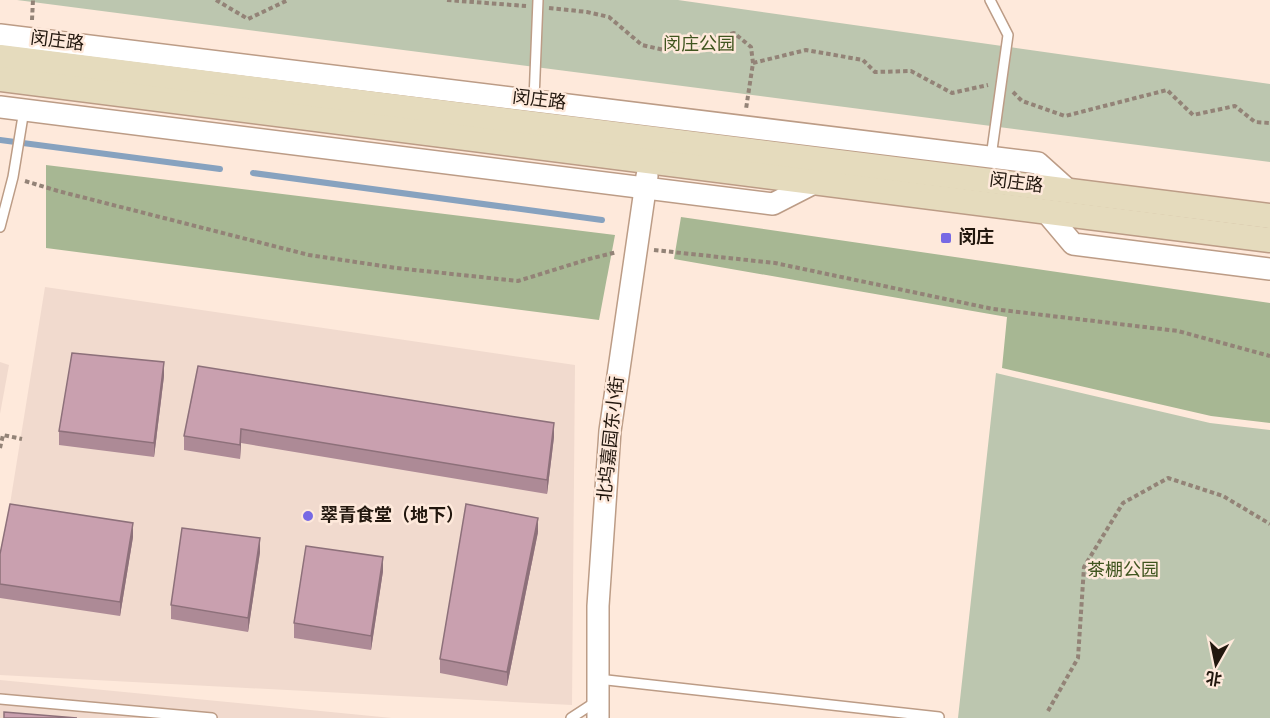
<svg xmlns="http://www.w3.org/2000/svg" width="1270" height="718" viewBox="0 0 1270 718" font-family="Overpass,'Noto Sans SC',sans-serif">
	<style>
		.commercial { fill: #f1dace }
		.green { fill: #bcc6af }
		.forest { fill: #a7b793 }
		.lines { fill: none; stroke-linecap: round; stroke-linejoin: round }
		.stream { stroke: #87a2bf; stroke-width: 6 }
		.service-casing { stroke: #bc9c86; stroke-width: 12 }
		.tertiary-casing { stroke: #bc9c86; stroke-width: 24 }
		.secondary-casing { stroke: #bc9c86; stroke-width: 27 }
		.path { stroke: #938377; stroke-width: 4; stroke-dasharray: 4.5 3; stroke-linecap: butt }
		.service { stroke: #fff; stroke-width: 9 }
		.tertiary { stroke: #fff; stroke-width: 21 }
		.secondary { stroke: #e5dbbd; stroke-width: 24 }
		.wall { fill: #ad8a96 }
		.shaded-wall { fill: #8d707a }
		.building { fill: #c9a0af; stroke: #8d707a; stroke-width: 1.5 }
		.poi-dot { fill: #7769e4; stroke: #fee9db; stroke-width: 2 }
		.labels { text-anchor: middle; dominant-baseline: central; stroke-width: 5; stroke-linejoin: round; paint-order: stroke }
		.street-label { font-size: 18px; fill: #22170e; stroke: #fee9db }
		.park-label { font-size: 18px; fill: #40551f; stroke: #fee9db }
		.poi-label { font-size: 18px; font-weight: bold; fill: #22170e; stroke: #fee9db; text-anchor: start }
	</style>
	<rect width="100%" height="100%" fill="#fee9db"/>
	<g class="commercial">
		<path d="M45 287 575 365 572 705 0 675V566Z"/>
		<path d="M0 362 9 365 0 414Z"/>
		<path d="M0 680 392 718H0Z"/>
	</g>
	<g class="green">
		<path d="M17 0H678L1270 84V162Z"/>
		<path d="M996 373 1210 423 1270 430V718H958Z"/>
	</g>
	<g class="forest">
		<path d="M46 165 615 235 599 320 46 248Z"/>
		<path d="M681 217 1270 303V423L1211 416 1002 368 1007 317 674 259Z"/>
	</g>
	<g class="lines">
		<g class="stream">
			<path d="M0 140 220 169"/>
			<path d="M253 173 602 220"/>
		</g>
		<defs>
			<g id="service">
				<path d="M990 0 1008 35 991 157"/>
				<path d="M534 100 538 0"/>
				<path d="M0 227 13 177 24 110"/>
				<path d="M598 679 939 717"/>
				<path d="M0 699 212 718"/>
				<path d="M571 718 597 701"/>
			</g>
			<g id="tertiary">
				<path d="M0 35 1038 163 1068 190"/>
				<path d="M0 107 773 204 816 182"/>
				<path d="M1046 212 1073 244 1270 269"/>
				<path d="M598 718V606L610 431 647 176"/>
			</g>
			<g id="secondary">
				<path d="M0 57 1270 216"/>
				<path d="M0 79 1270 240"/>
			</g>
		</defs>
		<use href="#service" class="service-casing"/>
		<use href="#tertiary" class="tertiary-casing"/>
		<use href="#secondary" class="secondary-casing"/>
		<g class="path">
			<path d="M216 0 248 19 288 0"/>
			<path d="M447 0 526 6"/>
			<path d="M549 8 587 12 609 17 642 45 664 50 734 33 751 47 753 63 746 109"/>
			<path d="M32 20 33 0"/>
			<path d="M753 63 806 50 863 60 875 72 911 71 952 93 988 85"/>
			<path d="M1013 92 1022 101 1065 116 1167 90 1193 115 1235 106 1255 122 1270 123"/>
			<path d="M25 181 58 191 309 255 396 268 518 281 589 259 617 252"/>
			<path d="M654 250 775 263 993 309 1178 331 1270 356"/>
			<path d="M0 448 3 435 22 439"/>
			<path d="M1048 711 1078 658 1084 567 1123 503 1168 478 1223 496 1270 524"/>
		</g>
		<use href="#service" class="service"/>
		<use href="#tertiary" class="tertiary"/>
		<use href="#secondary" class="secondary"/>
	</g>
	<g class="wall">
		<path d="M198 366 554 437 547 494 241 443 240 459 184 450V436Z"/>
		<path d="M164 376 154 457 59 445V431Z"/>
		<path d="M538 532 507 686 440 673V659Z"/>
		<path d="M133 537 120 616 0 598V554Z"/>
		<path d="M260 552 248 632 171 619V605Z"/>
		<path d="M383 571 371 650 294 638V623Z"/>
	</g>
	<g class="shaded-wall">
		<path d="M164 362V376L154 457V443Z"/>
		<path d="M554 423V437L547 494V480Z"/>
		<path d="M241 429V443L240 459V445Z"/>
		<path d="M538 518V532L507 686V672Z"/>
		<path d="M133 523V537L120 616V602Z"/>
		<path d="M260 538V552L248 632V618Z"/>
		<path d="M383 557V571L371 650V636Z"/>
	</g>
	<g class="building">
		<path d="M72 353 164 362 154 443 59 431Z"/>
		<path d="M198 366 554 423 547 480 241 429 240 445 184 436Z"/>
		<path d="M10 504 133 523 120 602 0 584V554Z"/>
		<path d="M466 504 538 518 507 672 440 659Z"/>
		<path d="M182 528 260 538 248 618 171 605Z"/>
		<path d="M306 546 383 557 371 636 294 623Z"/>
		<path d="M4 712 77 718H4Z"/>
	</g>
	<g class="poi-dot">
		<rect x="940" y="232" width="12" height="12" rx="3"/>
		<circle cx="308" cy="516" r="6"/>
	</g>
	<g class="labels">
		<g class="street-label">
			<text transform="translate(57 42) rotate(7)">闵庄路</text>
			<text transform="translate(539 101) rotate(7)">闵庄路</text>
			<text transform="translate(1016 184) rotate(7)">闵庄路</text>
			<text transform="translate(612 439) rotate(-84)">北坞嘉园东小街</text>
		</g>
		<g class="park-label">
			<text x="699" y="45">闵庄公园</text>
			<text x="1123" y="571">茶棚公园</text>
		</g>
		<g class="poi-label">
			<text x="958" y="238">闵庄</text>
			<text x="320" y="516">翠青食堂（地下）</text>
		</g>
	</g>
	<g transform="translate(1216 664) rotate(189)" stroke="#fee9db" stroke-width="4.5" paint-order="stroke">
	<path d="M0-4.5L10 22L0 15L-10 22Z" fill="#22170e"/>
	<text y="-9" font-size="16" font-weight="bold" text-anchor="middle" fill="#22170e">北</text>
	</g>
</svg>
